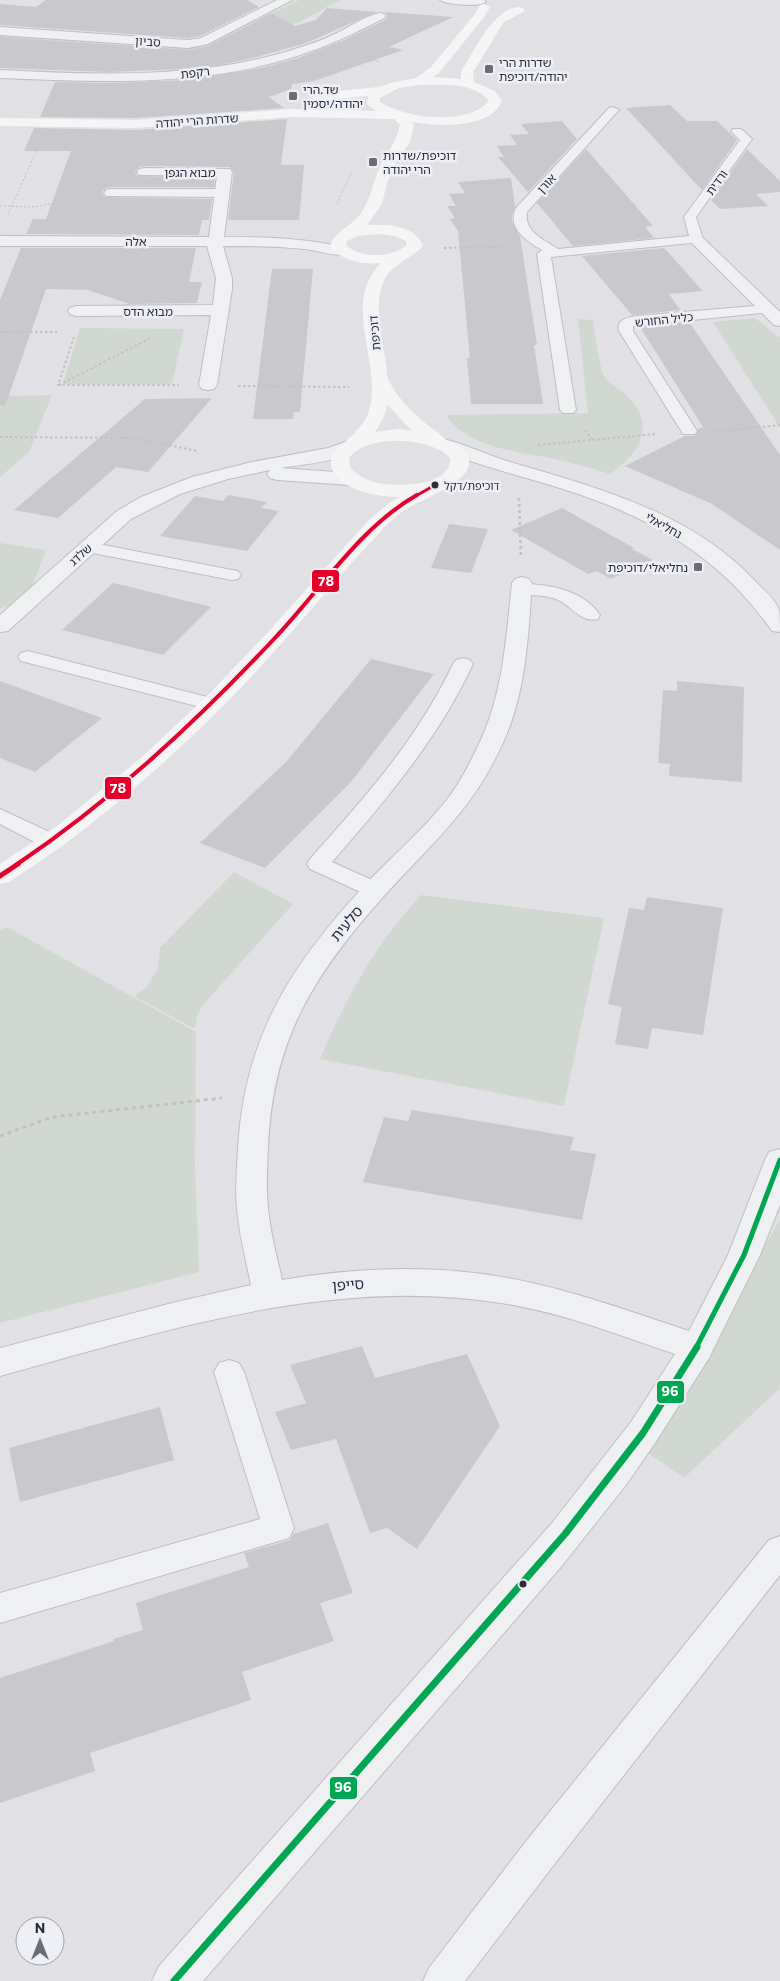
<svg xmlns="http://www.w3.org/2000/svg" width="780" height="1981" viewBox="0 0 780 1981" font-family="Commissioner,'Noto Sans Hebrew',sans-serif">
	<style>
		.green { fill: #d0d8d1 }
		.building { fill: #c9c9cd }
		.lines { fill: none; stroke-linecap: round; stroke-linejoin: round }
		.lane-casing { stroke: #bfbfc3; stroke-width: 2 }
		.street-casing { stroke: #bfbfc3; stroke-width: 2 }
		.path-far3 { stroke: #c2c2c6; stroke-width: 1; stroke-dasharray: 2 2; stroke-linecap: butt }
		.path-far2 { stroke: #c2c2c6; stroke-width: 2; stroke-dasharray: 2.5 2.5; stroke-linecap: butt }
		.path-far1 { stroke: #c2c2c6; stroke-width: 2.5; stroke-dasharray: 3 3; stroke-linecap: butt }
		.path { stroke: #c2c2c6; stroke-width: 3; stroke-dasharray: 4 4; stroke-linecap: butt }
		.lane { fill: #eff0f2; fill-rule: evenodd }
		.street { fill: #eff0f2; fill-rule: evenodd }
		.secondary { fill: #f5f5f5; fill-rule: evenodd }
		.bus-1-far2-casing { stroke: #eeeff5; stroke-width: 5.5 }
		.bus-1-far1-casing { stroke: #eeeff5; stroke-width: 7 }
		.bus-1-casing { stroke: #eeeff5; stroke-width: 9 }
		.bus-2-far1-casing { stroke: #eeeff5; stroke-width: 9 }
		.bus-2-casing { stroke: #eeeff5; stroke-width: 11 }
		.bus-1-far2 { stroke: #e4002b; stroke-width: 3 }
		.bus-1-far1 { stroke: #e4002b; stroke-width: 4 }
		.bus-1 { stroke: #e4002b; stroke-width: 5 }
		.bus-2-far1 { stroke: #00a651; stroke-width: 5 }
		.bus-2 { stroke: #00a651; stroke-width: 7 }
		.poi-dot { fill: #696c77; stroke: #eeeff5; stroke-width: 2 }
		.bus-dot { fill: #292d3c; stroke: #eeeff5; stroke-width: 2 }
		.labels { text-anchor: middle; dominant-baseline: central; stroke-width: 5; stroke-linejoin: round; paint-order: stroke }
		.far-bus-label { font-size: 11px; fill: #292d3c; stroke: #eeeff5; text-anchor: start }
		.far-street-label { font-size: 12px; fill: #292d3c; stroke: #eeeff5 }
		.far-poi-label { font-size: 12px; fill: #292d3c; stroke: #eeeff5; text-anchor: start }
		.street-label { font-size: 15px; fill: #292d3c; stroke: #eeeff5 }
		.line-badge { stroke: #eeeff5; stroke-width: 2 }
		.badge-label { font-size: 14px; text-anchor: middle; font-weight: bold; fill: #fff }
	</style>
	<rect width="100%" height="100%" fill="#e1e1e5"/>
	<g class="green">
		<path d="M299 0H340L299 22 229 52 242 59 197 68 150 70 0 56V36L170 48H188L212 43Z"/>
		<path d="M755 318 780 338V428L713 322Z"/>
		<path d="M578 319 593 320C595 333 599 366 604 376 607 383 621 390 627 396 658 426 639 454 610 474 592 468 573 463 554 459 518 451 469 449 446 415L588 413Z"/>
		<path d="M80 328 184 329 172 384H63Z"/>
		<path d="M52 395 29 452 0 477V396Z"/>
		<path d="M0 543 46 550 25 603 0 608Z"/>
		<path d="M234 872 293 904 203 1005 197 1016 195 1029 134 996 146 988 158 968 160 948Z"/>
		<path d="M421 895 604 918 564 1106 320 1059C346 997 375 945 421 895Z"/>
		<path d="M7 927 196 1032 195 1167 199 1272 0 1323V931Z"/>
		<path d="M780 1220V1388L684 1478 641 1448Z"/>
	</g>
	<g class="building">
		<path d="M46 0H247L259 7 200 36 188 38 0 25V4L36 7Z"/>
		<path d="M327 8 377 12 306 43 253 58 218 65 182 69 109 72 0 68V37L188 50 209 46 271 13 295 26 316 20Z"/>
		<path d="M385 12 453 17 389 47 403 50 314 81 292 84 291 89 269 97 284 108 136 118 40 117 55 82 112 83 187 80 261 68 298 58 342 41 385 20 388 16Z"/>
		<path d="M670 105 687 121H717L737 140 702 190 626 108Z"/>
		<path d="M287 119 281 165H304L299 220H228L234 172 230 167 144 166 139 167 135 171 137 176 215 178 214 187H110L106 188 102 192 104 197 212 199 209 220H202L199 235 26 234 33 219H46L71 151H24L34 128 136 130Z"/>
		<path d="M562 121 577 139 528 192 498 157H504L497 146 517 145 510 135 529 134 521 124Z"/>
		<path d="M586 149 653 226 645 227 654 238 573 246 537 203Z"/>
		<path d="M747 149 780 181V192L756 194 768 206 720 209 711 200Z"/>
		<path d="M511 178 515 206 512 215V222L520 236 537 345H534L543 404H471L467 358H470L458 231 450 219 455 218 447 206H456L449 194 465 193 458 182Z"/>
		<path d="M21 248H196L189 282H202L197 303 130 304 88 290 46 289 5 406 0 405V300Z"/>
		<path d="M664 248 703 291 669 294 680 310 632 315 582 256Z"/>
		<path d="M272 269H313L300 412H294L293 419H253Z"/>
		<path d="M689 322 780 455V550L712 504 625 466 685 436H695L698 429 703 427 640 327Z"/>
		<path d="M212 398 148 472 116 467 58 518 14 510 145 399Z"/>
		<path d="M228 495 267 502 261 508 279 511 247 551 160 536 195 496 223 501Z"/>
		<path d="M562 508 634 548 632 549 653 560 611 579 597 571 588 574 511 530Z"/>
		<path d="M449 524 488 529 471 573 431 568Z"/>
		<path d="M113 583 126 586 211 607 163 655 62 630Z"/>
		<path d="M371 659 434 674 351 782 265 868 200 843 287 761Z"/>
		<path d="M0 681 102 718 35 772 0 758Z"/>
		<path d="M677 681 744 687 742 782 669 776 670 764 658 763 663 690 677 691Z"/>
		<path d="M647 897 723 908 703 1035 652 1028 648 1049 615 1044 622 1007 608 1004 629 908 644 910Z"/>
		<path d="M412 1110 574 1137 570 1150 596 1154 582 1220 363 1182 384 1117 408 1121Z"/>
		<path d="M362 1346 375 1378 467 1354 500 1426 417 1549 387 1528 370 1533 336 1439 291 1450 275 1412 306 1403 290 1365Z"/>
		<path d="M160 1407 174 1460 20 1502 9 1448Z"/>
		<path d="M328 1523 353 1593 320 1603 334 1641 242 1672 251 1700 90 1753 95 1771 0 1803V1678L114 1641 113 1639 143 1630 136 1603 249 1567 244 1553 290 1540 293 1534Z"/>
	</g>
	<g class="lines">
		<defs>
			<g id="lane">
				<path d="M613 107 619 110 617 112 527 212C524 232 543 239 558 249L689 236 684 217 740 140 731 131 733 129H741L752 139 696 217 703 239 701 242 551 257 576 410 573 413H563L560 410 537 254 542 250C528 242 506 228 516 208L609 108Z"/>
				<path d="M110 189H222L228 193 222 197 106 196 104 193 106 190Z"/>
				<path d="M767 305 772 306 774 309 772 312 633 326V331L697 431 695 434H683L619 331C616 319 627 318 636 316Z"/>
				<path d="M88 542 232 570 238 571 241 575 238 579 232 580 82 551 79 547 82 543Z"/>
				<path d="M521 584C549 584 583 590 600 615L598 619C582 623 573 608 560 601 546 593 530 597 515 593L512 589 515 585Z"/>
				<path d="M28 651 219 700 222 704 219 708 212 710 21 661 18 657 21 653Z"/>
				<path d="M463 658 470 660 473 664C438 739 386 800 332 862L383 885 386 890 383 895 375 897 367 895 310 869 307 864 310 859C365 797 417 740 453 664L456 660Z"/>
				<path d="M0 809 58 836 61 841 58 846 50 848 42 846 0 824Z"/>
				<path d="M229 1360 239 1363 244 1372 294 1528 289 1538 0 1623V1593L260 1519 214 1372 219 1363Z"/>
				<path d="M780 1536V1575L553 1866 465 1981H423L429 1968 527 1840 769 1540Z"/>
			</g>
			<g id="street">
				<path d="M277 0H292L208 44 188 48 0 35V27L188 40 201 38Z"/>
				<path d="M440 0H484L486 2C480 7 446 5 440 0Z"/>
				<path d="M380 13 384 14 386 16 384 18C356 33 328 46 297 56 202 87 98 82 0 78V70C95 75 196 79 289 51 304 46 321 41 335 34 350 27 365 16 380 13Z"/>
				<path d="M144 168 230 169 232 172 224 237C266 237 306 238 346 248L349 251 346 254C334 257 318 250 304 249 277 246 250 246 223 246L232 278V289L217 385 214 389 208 390 202 389 199 385 211 315 76 316 70 314 68 311 70 308 76 306 213 305 216 278 207 246H0V236L209 237 217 176 139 175 137 172 139 169Z"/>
				<path d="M696 234 701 236 780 312V326L774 325 688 239 691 236Z"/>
				<path d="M351 440 358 442 360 446C350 461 298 465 280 468L350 473 357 475 360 479 357 483 350 485 277 480 270 478 267 474 270 470 228 479 180 494 131 519 8 631 0 632V615L117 511 141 497 192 477 252 462 328 448Z"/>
				<path d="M447 440C467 445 485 454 504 460 593 487 689 510 755 581 763 589 775 599 779 610 780 616 780 626 780 632L772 631C720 556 649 516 563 489 522 476 480 466 440 450L438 446 440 442Z"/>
				<path d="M522 577 529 579 532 583C528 639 526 696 501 747 471 812 430 845 384 896 313 975 272 1041 268 1149 267 1168 266 1188 268 1207 270 1232 277 1256 282 1280 364 1266 452 1264 532 1283 586 1295 637 1314 689 1331L728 1255 765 1160 769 1152 780 1149V1205L760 1255 709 1358 655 1443 626 1485 561 1567 203 1981H152L159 1966 552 1523 631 1422 675 1354C618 1335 561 1312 501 1303 330 1276 163 1331 0 1376V1348L176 1302 251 1285C246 1260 239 1234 237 1208 235 1188 237 1168 238 1149 244 1037 291 965 365 885 391 857 421 832 445 802 458 786 468 767 477 748 503 697 506 639 512 583L515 579Z"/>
			</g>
		</defs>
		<use href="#lane" class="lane-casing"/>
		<use href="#street" class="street-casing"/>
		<g class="path-far3">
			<path d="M357 57 381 62"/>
			<path d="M337 204 352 171"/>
			<path d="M0 206 33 207 87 198"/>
			<path d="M8 214 37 150"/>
		</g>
		<g class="path-far2">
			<path d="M444 248 503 247"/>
			<path d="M0 332H57"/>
			<path d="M74 337 58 385H179"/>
			<path d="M59 385 149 339"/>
			<path d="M238 386 349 387"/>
			<path d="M585 430 593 440"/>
			<path d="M713 432 780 425"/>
			<path d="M0 437 133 438 198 451"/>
			<path d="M538 445 656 434"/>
		</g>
		<path class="path-far1" d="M519 498 521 557"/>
		<path class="path" d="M0 1136 52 1117 222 1098"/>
		<use href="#lane" class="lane"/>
		<use href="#street" class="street"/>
		<path class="secondary" d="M484 4 490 7 484 17 439 73 433 77 461 79V72C472 54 497 1 523 8L525 10 523 12 504 22 473 72 474 82 495 91 502 101C500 105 496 110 493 113 474 128 433 126 412 122L414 125 410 142 396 162 387 183 382 204 367 225C386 224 416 225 423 246L420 249C410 258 395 264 387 275 372 300 381 332 385 358 387 366 386 375 389 381 400 403 420 420 440 434 446 444 471 446 469 464 467 484 419 500 403 511 396 516 387 524 381 531 328 587 281 648 227 702 179 750 128 796 74 837 53 853 31 867 9 882L0 884V864L57 826 142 757 211 692 268 632 368 521 389 503 400 497C380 497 347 492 334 473 331 469 331 463 331 458 342 441 362 432 369 411 383 363 340 304 381 263 363 265 341 261 330 246 335 231 352 226 361 213 372 198 373 179 382 163 390 147 395 145 400 125L394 119 292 117 136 128 0 126V118L136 120 292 109 376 111 367 104 368 96 317 101 311 97 317 93 379 87 390 83 416 78 431 67 475 14 480 5ZM419 85C441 85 473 81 489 101 467 126 407 119 380 102V98L399 88ZM377 234 395 236 406 241 407 245C392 258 361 259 346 245L347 241 358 236ZM388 405 412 431 399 429 375 432 383 419ZM391 441C410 440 436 444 450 458 452 487 397 487 378 483 368 481 359 476 351 469L349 458C360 445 375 442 391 441Z"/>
		<defs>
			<path id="bus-1-far2" d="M414 497 435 485"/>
			<path id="bus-1-far1" d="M16 865C112 800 194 724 274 639 319 592 360 527 417 495"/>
			<path id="bus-1" d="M0 876 18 864"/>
			<path id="bus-2-far1" d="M696 1348 744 1255 780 1160"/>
			<path id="bus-2" d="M174 1981 565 1534 643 1433 697 1347"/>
		</defs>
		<use href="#bus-1-far2" class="bus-1-far2-casing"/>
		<use href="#bus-1-far1" class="bus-1-far1-casing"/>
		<use href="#bus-1" class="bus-1-casing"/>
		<use href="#bus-2-far1" class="bus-2-far1-casing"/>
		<use href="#bus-2" class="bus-2-casing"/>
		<use href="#bus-1-far2" class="bus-1-far2"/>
		<use href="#bus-1-far1" class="bus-1-far1"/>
		<use href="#bus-1" class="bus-1"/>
		<use href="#bus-2-far1" class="bus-2-far1"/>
		<use href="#bus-2" class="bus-2"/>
	</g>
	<g class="poi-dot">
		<rect x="484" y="64" width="10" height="10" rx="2.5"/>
		<rect x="288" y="91" width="10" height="10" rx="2.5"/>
		<rect x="368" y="157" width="10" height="10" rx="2.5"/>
		<rect x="693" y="562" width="10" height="10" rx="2.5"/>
	</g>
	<g class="bus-dot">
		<circle cx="435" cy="485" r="4.5"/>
		<circle cx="523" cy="1584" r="4.5"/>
	</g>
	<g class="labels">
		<g class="far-bus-label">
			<text x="444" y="485">דוכיפת/דקל</text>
		</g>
		<g class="far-street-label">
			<text transform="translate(148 41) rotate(4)">סביון</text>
			<text transform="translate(195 72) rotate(-7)">רקפת</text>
			<text transform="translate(197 120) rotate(-4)">שדרות הרי יהודה</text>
			<text x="190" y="172">מבוא הגפן</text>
			<text transform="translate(716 182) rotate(-54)">ורדית</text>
			<text transform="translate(546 183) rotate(-47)">אורן</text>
			<text x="136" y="241">אלה</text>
			<text x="148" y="311">מבוא הדס</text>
			<text transform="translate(664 319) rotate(-6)">כליל החורש</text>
			<text transform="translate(374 333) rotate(-95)">דוכיפת</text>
			<text transform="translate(664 525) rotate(29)">נחליאלי</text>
			<text transform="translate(80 554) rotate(-42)">שלדג</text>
		</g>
		<g class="far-poi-label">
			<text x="499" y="62">שדרות הרי<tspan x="499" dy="14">יהודה/דוכיפת</tspan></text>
			<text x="303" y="89">שד.הרי<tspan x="303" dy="14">יהודה/יסמין</tspan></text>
			<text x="383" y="155">דוכיפת/שדרות<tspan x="383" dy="14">הרי יהודה</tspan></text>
			<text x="688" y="567" text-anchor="end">נחליאלי/דוכיפת</text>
		</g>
		<g class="street-label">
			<text transform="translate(346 923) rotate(-50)">סלעית</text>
			<text transform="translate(348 1284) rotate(-4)">סייפן</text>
		</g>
	</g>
	<g class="line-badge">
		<rect x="311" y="569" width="29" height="24" rx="5" fill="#e4002b"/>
		<rect x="104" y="776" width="28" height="24" rx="5" fill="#e4002b"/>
		<rect x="656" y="1380" width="29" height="24" rx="5" fill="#00a651"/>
		<rect x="329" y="1776" width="29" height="24" rx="5" fill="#00a651"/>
	</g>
	<g class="badge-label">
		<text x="326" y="586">78</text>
		<text x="118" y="793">78</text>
		<text x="670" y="1396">96</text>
		<text x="343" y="1792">96</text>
	</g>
	<g transform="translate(40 1941)"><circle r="24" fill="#eeeff5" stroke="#9fa1ab"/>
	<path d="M0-4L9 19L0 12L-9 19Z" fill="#696c77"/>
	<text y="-8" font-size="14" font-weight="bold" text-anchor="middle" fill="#292d3c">N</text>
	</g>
</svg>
